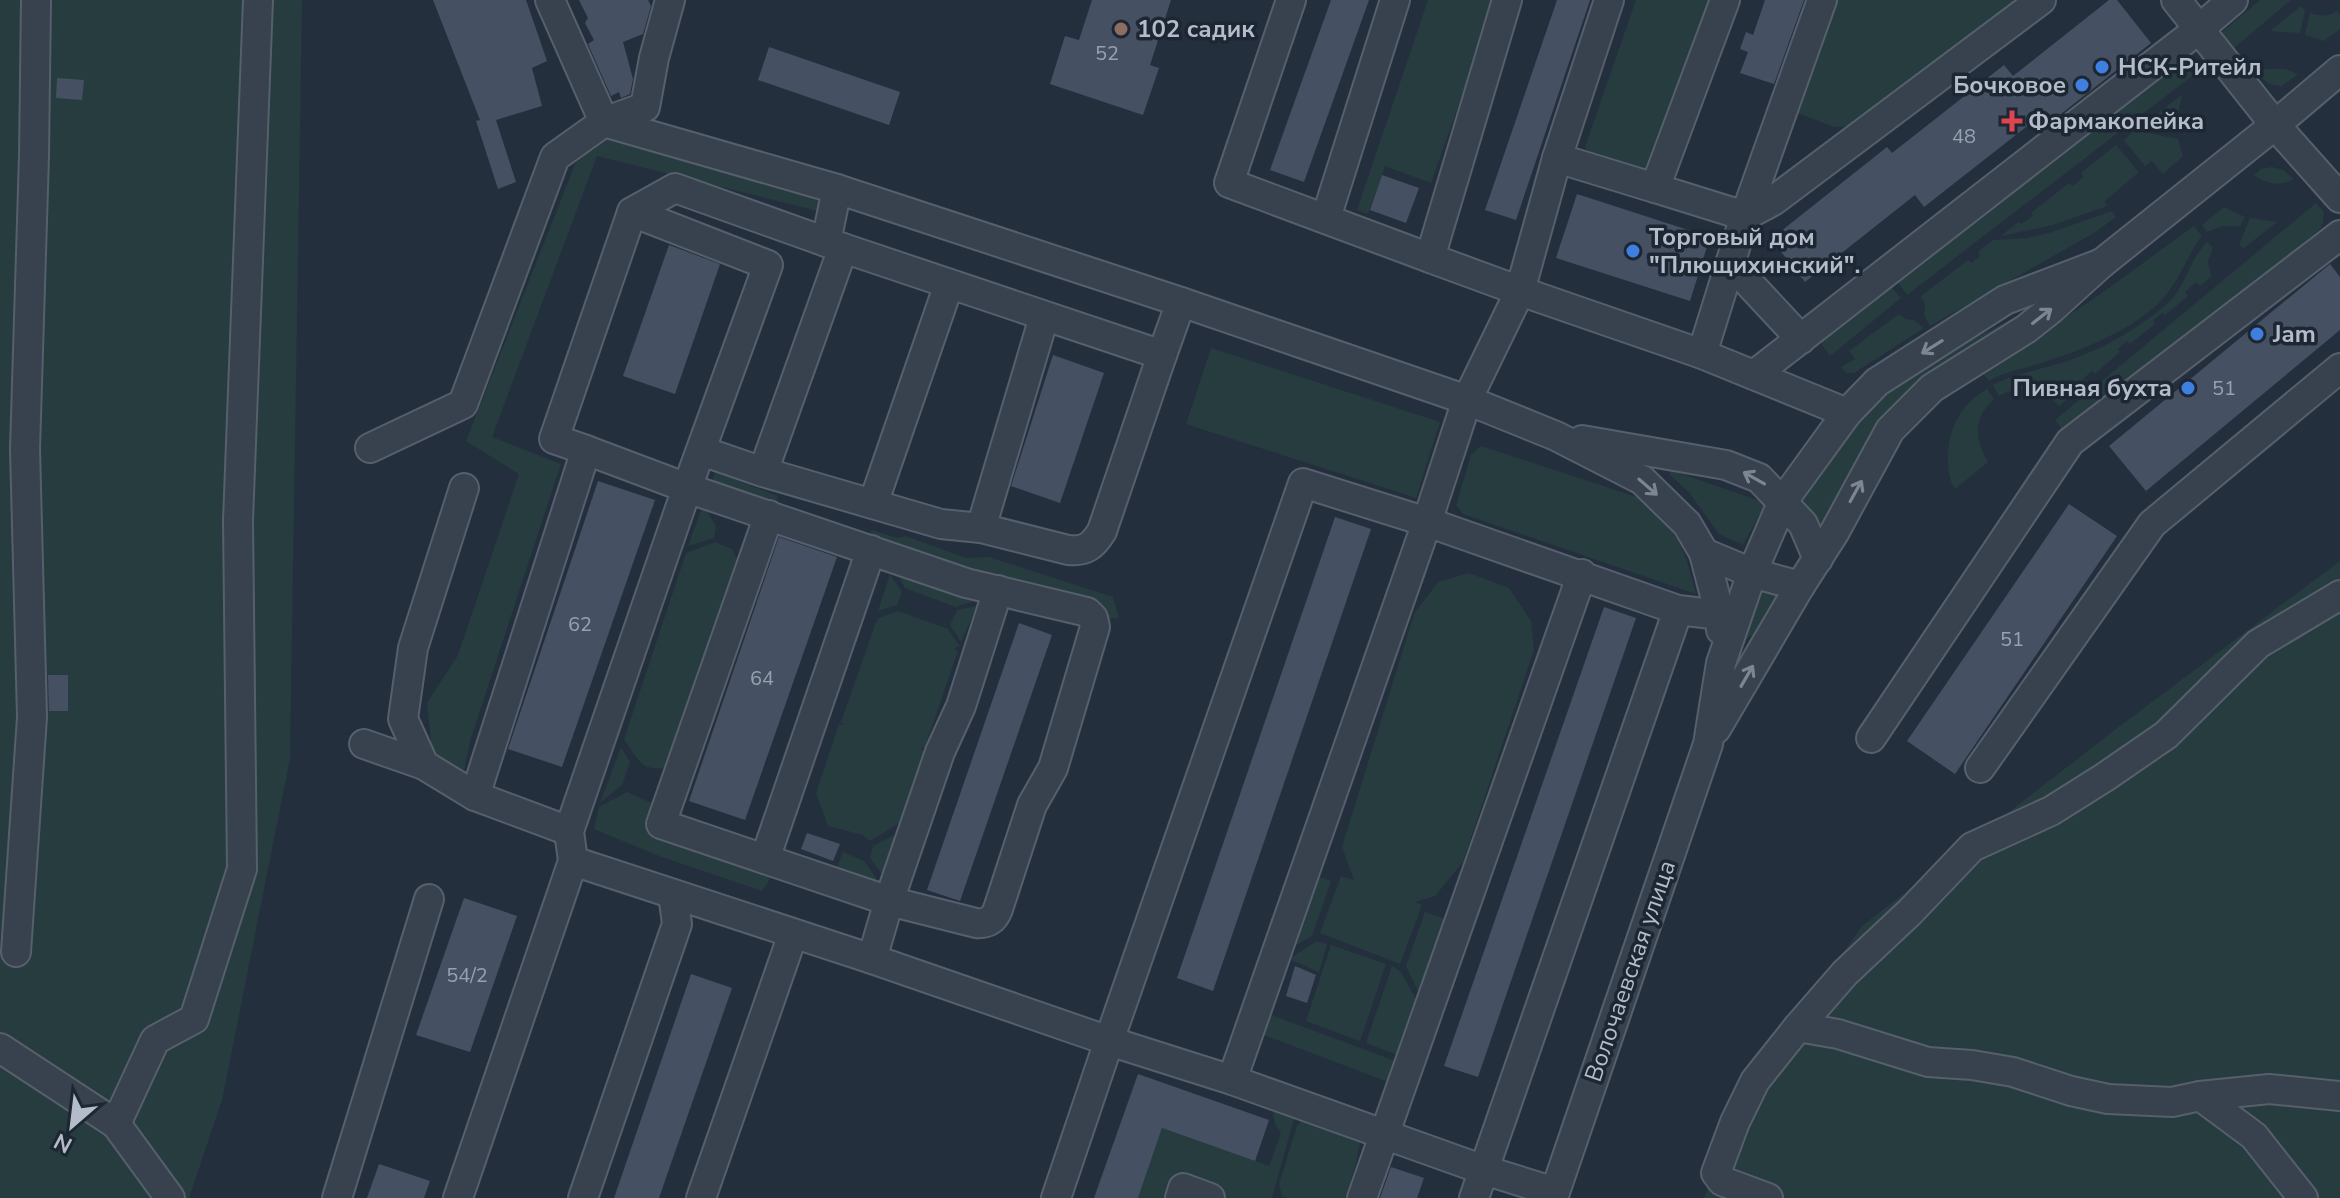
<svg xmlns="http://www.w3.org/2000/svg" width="2340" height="1198" viewBox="0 0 2340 1198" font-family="'Nunito Sans',sans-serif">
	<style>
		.green { fill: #263c3f }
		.building { fill: #455162 }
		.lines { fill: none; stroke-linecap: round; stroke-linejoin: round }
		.minor-casing { stroke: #565f6c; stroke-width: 32 }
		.minor { stroke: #38414e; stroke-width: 28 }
		.oneway { stroke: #7c8592 }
		.education-dot { fill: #8d6e63; stroke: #1d2633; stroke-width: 3 }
		.shop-dot { fill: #3f7fe0; stroke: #1d2633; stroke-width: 3 }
		.health-dot { fill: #e0444e; stroke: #1d2633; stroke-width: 3 }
		.labels { text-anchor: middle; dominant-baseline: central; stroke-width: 7; stroke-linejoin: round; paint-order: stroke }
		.number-label { font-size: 20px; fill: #98a1af }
		.poi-label { font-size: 24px; font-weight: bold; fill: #b4bcc9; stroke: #1d2633; text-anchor: start }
		.street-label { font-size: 24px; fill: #b4bcc9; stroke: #1d2633 }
	</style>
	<rect width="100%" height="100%" fill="#242f3e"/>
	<g class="green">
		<path d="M0 0H302L290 759 222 1100 189 1198H0Z"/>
		<path d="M1428 0H1496L1431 183 1385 166 1368 214 1357 210Z"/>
		<path d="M1636 0H1715L1652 170 1639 176 1590 159 1585 147Z"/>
		<path d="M1837 0H2020L1977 34 1957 44 1888 102 1860 120 1847 126 1834 127 1795 112Z"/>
		<path d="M2260 0H2291L2234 48 2221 33Z"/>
		<path d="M2301 6 2305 10 2300 33 2270 31Z"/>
		<path d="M2337 11 2340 15V29L2324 41 2305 35 2310 13C2319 16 2329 17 2337 11Z"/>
		<path d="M2183 60C2192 60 2195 62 2201 69L1907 295 1897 281 2176 63Z"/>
		<path d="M2267 69H2285L2298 74 2282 86C2269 86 2265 82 2257 72Z"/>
		<path d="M2182 95 2177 119 2178 131 2141 126Z"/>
		<path d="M2135 130 2178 139 2183 156 2163 174 2152 161 2145 166 2124 140Z"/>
		<path d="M602 131 824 201 826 213 597 156 492 437 561 464 471 738 464 770 455 768 432 751 427 703 458 655 519 474 466 441 575 164Z"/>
		<path d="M2116 145 2139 172 2105 201 2107 206 2053 225 2001 236 2018 222 2021 224 2033 216 2031 213 2069 183 2073 186 2083 177 2081 173Z"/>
		<path d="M2272 167 2283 170 2294 179C2281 187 2265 184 2254 175L2261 169Z"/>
		<path d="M2316 203 2324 212 2323 223 2320 229 2069 438 2055 420Z"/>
		<path d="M2224 207 2245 217 2240 226H2223L2207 232 2202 225Z"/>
		<path d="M2112 211 2116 217 2094 233 1930 326 1924 315 1925 304 1921 296 1968 260 1971 263 1980 256 1978 252 1993 240 2026 238 2049 233Z"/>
		<path d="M2250 218 2277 222 2244 248 2239 245Z"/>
		<path d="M2194 226 2202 236C2186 257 2178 285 2158 304 2126 333 2082 350 2041 363 2023 369 2006 371 1989 381L1981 371 2092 300Z"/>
		<path d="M2207 242 2213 248 2208 261 2211 277 2200 286 2196 282 2185 292 2188 296 2165 315 2162 313 2153 320 2155 324 2130 344 2127 341 2118 349 2120 352 2095 374 2092 371 2083 379 2085 382 2059 406C2042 389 2021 383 1999 396L1993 385C2016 373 2040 370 2064 362 2101 350 2137 330 2167 304 2186 287 2189 260 2207 242Z"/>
		<path d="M1890 286 1901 298 1830 356 1822 345V340Z"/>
		<path d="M2030 309 1916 384 1880 419 1820 537 1801 504 1865 412 1902 377Z"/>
		<path d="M1899 314 1905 319 1914 320 1924 328 1854 373H1847L1841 367 1855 359 1849 351Z"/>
		<path d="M1211 348 1440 422 1416 498 1186 424Z"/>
		<path d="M1987 389 1994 399C1972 419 1975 439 1988 462L1955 489C1949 480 1948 469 1948 458 1948 428 1961 404 1987 389Z"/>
		<path d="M1481 446 1643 499C1678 531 1685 549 1696 594L1463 514 1456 505 1471 455Z"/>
		<path d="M1670 470 1766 503 1743 545 1719 534 1688 491 1670 475Z"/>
		<path d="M715 472 778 496 774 504 712 482Z"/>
		<path d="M703 505 716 526 714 538 688 546Z"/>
		<path d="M872 530 897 538 906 536 966 558 989 557 1113 597 1119 618 1107 619 866 539Z"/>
		<path d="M715 542 732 549 745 575 680 765C644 773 643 768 624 739L686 553Z"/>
		<path d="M2340 561V1198H1704L1743 1095 1862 926 2116 729Z"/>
		<path d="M894 567 978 600 955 607 905 588Z"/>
		<path d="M1469 573 1509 588 1531 621 1534 650 1463 862 1435 896 1415 902 1422 905 1400 964 1320 933 1341 876 1354 880 1342 847 1414 614 1438 582Z"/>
		<path d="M890 574 902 592 897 605 878 611Z"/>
		<path d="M1780 590 1754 634 1746 639V627L1760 591Z"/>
		<path d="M977 606 961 642 950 625 957 610Z"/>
		<path d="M898 611 948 629 960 647 956 646 955 649 958 651 925 747H922L921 750 927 752 903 821 870 841 863 835 828 826 816 793 839 724 845 725 841 722 876 622 879 620 876 619Z"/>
		<path d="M621 747 630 762 622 785 600 803Z"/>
		<path d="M627 792 654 804 768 870 769 881 762 891 659 856 594 829 599 807Z"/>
		<path d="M900 832 883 876 870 858 873 846Z"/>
		<path d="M843 852 864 861 877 879 867 881 836 870Z"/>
		<path d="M1311 874 1331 881 1312 936 1286 951Z"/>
		<path d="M1425 912 1446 919 1420 996 1406 966Z"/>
		<path d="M1317 941 1327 944 1319 972 1289 959Z"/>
		<path d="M1331 945 1386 964 1360 1041 1306 1021Z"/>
		<path d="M1392 966 1400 971 1419 1004 1400 1056 1366 1043Z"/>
		<path d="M1266 1013 1398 1062 1391 1083 1259 1033Z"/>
		<path d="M1272 1108 1294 1119 1272 1198H1138L1162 1128 1269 1166 1281 1133 1275 1124Z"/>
		<path d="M1301 1121 1360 1142 1356 1163 1345 1198H1287L1282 1196 1279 1184 1297 1126Z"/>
	</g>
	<g class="building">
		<path d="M433 0H526L547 61 532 68 542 106 496 120 516 182 498 189 476 121 480 120Z"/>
		<path d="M579 0H648L651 6 643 34 623 42 633 79 630 94 621 98 619 92 611 96 588 44 594 40 585 23 588 18Z"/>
		<path d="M1092 0H1171L1150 65 1159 68 1143 115 1050 84 1065 36 1079 40Z"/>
		<path d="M1331 0H1369L1304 182 1270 170Z"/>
		<path d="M1557 0H1590L1516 220 1485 210Z"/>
		<path d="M1765 0H1804L1774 84 1740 73 1748 52 1740 49 1746 32 1753 35Z"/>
		<path d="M2109 0H2117L2151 43 2047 125 2040 116 1924 207 1915 195 1805 282 1771 239 1887 147 1892 153 2004 65 2013 76Z"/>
		<path d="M769 47 900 92 889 125 758 80Z"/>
		<path d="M57 78 84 80 82 100 56 98Z"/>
		<path d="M1382 175 1419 188 1406 223 1370 210Z"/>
		<path d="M1577 194 1710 237 1690 301 1556 258Z"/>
		<path d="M669 245 720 264 675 394 623 376Z"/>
		<path d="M2330 264 2340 277V330L2146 491 2109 446Z"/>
		<path d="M1053 355 1104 373 1060 503 1011 486Z"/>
		<path d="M598 481 655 500 562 767 508 749Z"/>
		<path d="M2069 504 2117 536 1955 774 1907 741Z"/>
		<path d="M1335 517 1371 529 1213 991 1177 978Z"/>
		<path d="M779 537 837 557 745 820 689 801Z"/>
		<path d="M1604 607 1636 618 1478 1077 1444 1066Z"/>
		<path d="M1019 623 1052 635 960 901 927 890Z"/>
		<path d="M48 675H68V711H49Z"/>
		<path d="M807 833 840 844 833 861 801 849Z"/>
		<path d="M464 898 517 916 470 1052 416 1035Z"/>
		<path d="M1295 966 1316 975 1307 1003 1286 996Z"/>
		<path d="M691 974 732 988 659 1198H614Z"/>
		<path d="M1138 1074 1269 1120 1255 1161 1162 1128 1138 1198H1094Z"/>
		<path d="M379 1164 430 1181 424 1198H367Z"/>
		<path d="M1391 1167 1424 1178 1417 1198H1380Z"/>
	</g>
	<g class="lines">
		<defs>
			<g id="minor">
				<path d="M550 0 604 122 837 189 1181 302 1467 400 1556 436 1642 480 1687 524 1704 553 1752 573 1800 586"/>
				<path d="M1291 0 1229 183 1430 258"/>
				<path d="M1507 0 1430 258 1520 291 1557 158 1609 0"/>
				<path d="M1725 0 1655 188 1745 216 1822 0"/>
				<path d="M2176 0 2275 125 2340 198"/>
				<path d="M1557 158 1655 188"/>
				<path d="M632 212 675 188 843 248 1162 355 1181 302"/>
				<path d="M1326 218 1395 0"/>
				<path d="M826 242 837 189"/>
				<path d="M1730 263 1801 339"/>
				<path d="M1702 354 1847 413"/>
				<path d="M1754 375 2199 29 2233 0"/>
				<path d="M1582 440 1726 465 1759 478 1803 524 1818 559"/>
				<path d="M370 448 463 404 555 157 604 122 645 107 654 58 670 0"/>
				<path d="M702 451 763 472 941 524 981 528 1068 550C1085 552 1093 546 1102 531L1162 355"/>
				<path d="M763 472 843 248"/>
				<path d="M464 488 413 648 403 719 424 765 475 796 569 831"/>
				<path d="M873 504 949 284"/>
				<path d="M981 528 1044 317"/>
				<path d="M1704 553 1720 615 1721 630"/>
				<path d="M1716 729 1800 586 1834 533 1890 430 1932 388 2026 329 2050 310 2102 263 2275 125 2340 70"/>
				<path d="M1871 738 2070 442 2340 235"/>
				<path d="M364 744 424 765"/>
				<path d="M1980 768 2152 524 2340 368"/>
				<path d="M475 796 586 450 687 488 966 583 1087 612 1093 618 1095 627 1053 768 1032 805 998 909C994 920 987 924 976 923L889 901 661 824 769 515"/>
				<path d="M765 859 871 550"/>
				<path d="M573 861 872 959 1109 1041 1232 1080 1484 1170 1555 1192"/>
				<path d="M16 952 32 717 25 449 34 156 36 0"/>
				<path d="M872 959 889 901 940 752 961 706 998 590"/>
				<path d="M1798 1027 1838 1034 1928 1062 1972 1065 2013 1072 2071 1091 2108 1099 2172 1102 2200 1096 2269 1089 2340 1096"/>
				<path d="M0 1048 116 1124 170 1198"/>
				<path d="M1232 1080 1427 522 1678 610 1720 615"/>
				<path d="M2200 1096 2254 1136 2303 1198"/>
				<path d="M116 1124 155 1040 194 1019 242 869 238 521 258 0"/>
				<path d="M337 1198 429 899"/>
				<path d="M458 1198 573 861 569 831 687 488 768 265 632 212 554 439 586 450"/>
				<path d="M583 1198 677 924 673 894"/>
				<path d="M701 1198 793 934"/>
				<path d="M1056 1198 1109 1041 1303 483 1427 522 1467 400 1520 291 1702 354 1745 216 1773 201 2041 0"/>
				<path d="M1180 1198 1183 1188 1210 1198"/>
				<path d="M1362 1198 1582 574"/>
				<path d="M1474 1198 1678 610"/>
				<path d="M1553 1198 1708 744 1721 663 1752 573 1783 501 1847 413 1877 382 2005 300 2102 263"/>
				<path d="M1768 1198 1722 1181 1716 1173 1735 1122 1755 1081 1798 1027 1845 973 1910 912 1972 847 2051 811 2105 777 2166 735 2258 644 2340 595"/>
			</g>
		</defs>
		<use href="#minor" class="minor-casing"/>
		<use href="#minor" class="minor"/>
	</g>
	<defs><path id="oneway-shaft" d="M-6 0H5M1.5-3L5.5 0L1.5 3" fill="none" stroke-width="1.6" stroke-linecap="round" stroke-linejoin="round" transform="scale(2)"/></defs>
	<g class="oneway">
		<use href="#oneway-shaft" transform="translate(2042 316) rotate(-38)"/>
		<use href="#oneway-shaft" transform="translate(1932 347) rotate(148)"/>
		<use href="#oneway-shaft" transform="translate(1754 478) rotate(-151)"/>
		<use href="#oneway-shaft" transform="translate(1648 487) rotate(41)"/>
		<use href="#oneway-shaft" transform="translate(1856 491) rotate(-61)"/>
		<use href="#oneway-shaft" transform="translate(1747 676) rotate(-60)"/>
	</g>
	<circle class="education-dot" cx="1121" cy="29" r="8"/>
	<g class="shop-dot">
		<circle cx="2102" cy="67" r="8"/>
		<circle cx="2082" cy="85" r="8"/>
		<circle cx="1633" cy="251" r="8"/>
		<circle cx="2257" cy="334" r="8"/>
		<circle cx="2188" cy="388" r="8"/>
	</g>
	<path class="health-dot" d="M2008 109h8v8h8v8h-8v8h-8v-8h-8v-8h8z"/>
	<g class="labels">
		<g class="number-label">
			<text x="1107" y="53">52</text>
			<text x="1964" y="136">48</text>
			<text x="2224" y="388">51</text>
			<text x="580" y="624">62</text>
			<text x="2012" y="639">51</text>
			<text x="762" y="678">64</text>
			<text x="467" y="975">54/2</text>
		</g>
		<g class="poi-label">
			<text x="1137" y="29">102 садик</text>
			<text x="2118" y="67">НСК-Ритейл</text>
			<text x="2066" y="85" text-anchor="end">Бочковое</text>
			<text x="2028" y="121">Фармакопейка</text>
			<text x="1649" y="237">Торговый дом<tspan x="1649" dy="28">"Плющихинский".</tspan></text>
			<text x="2273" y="334">Jam</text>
			<text x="2172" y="388" text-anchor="end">Пивная бухта</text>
		</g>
		<g class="street-label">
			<text transform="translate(1630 971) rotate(-71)">Волочаевская улица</text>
		</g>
	</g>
	<g transform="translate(72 1126) rotate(208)" stroke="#1d2633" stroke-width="6" paint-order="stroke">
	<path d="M0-6L14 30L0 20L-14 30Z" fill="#b4bcc9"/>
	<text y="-12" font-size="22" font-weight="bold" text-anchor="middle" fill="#b4bcc9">N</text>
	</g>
</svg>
